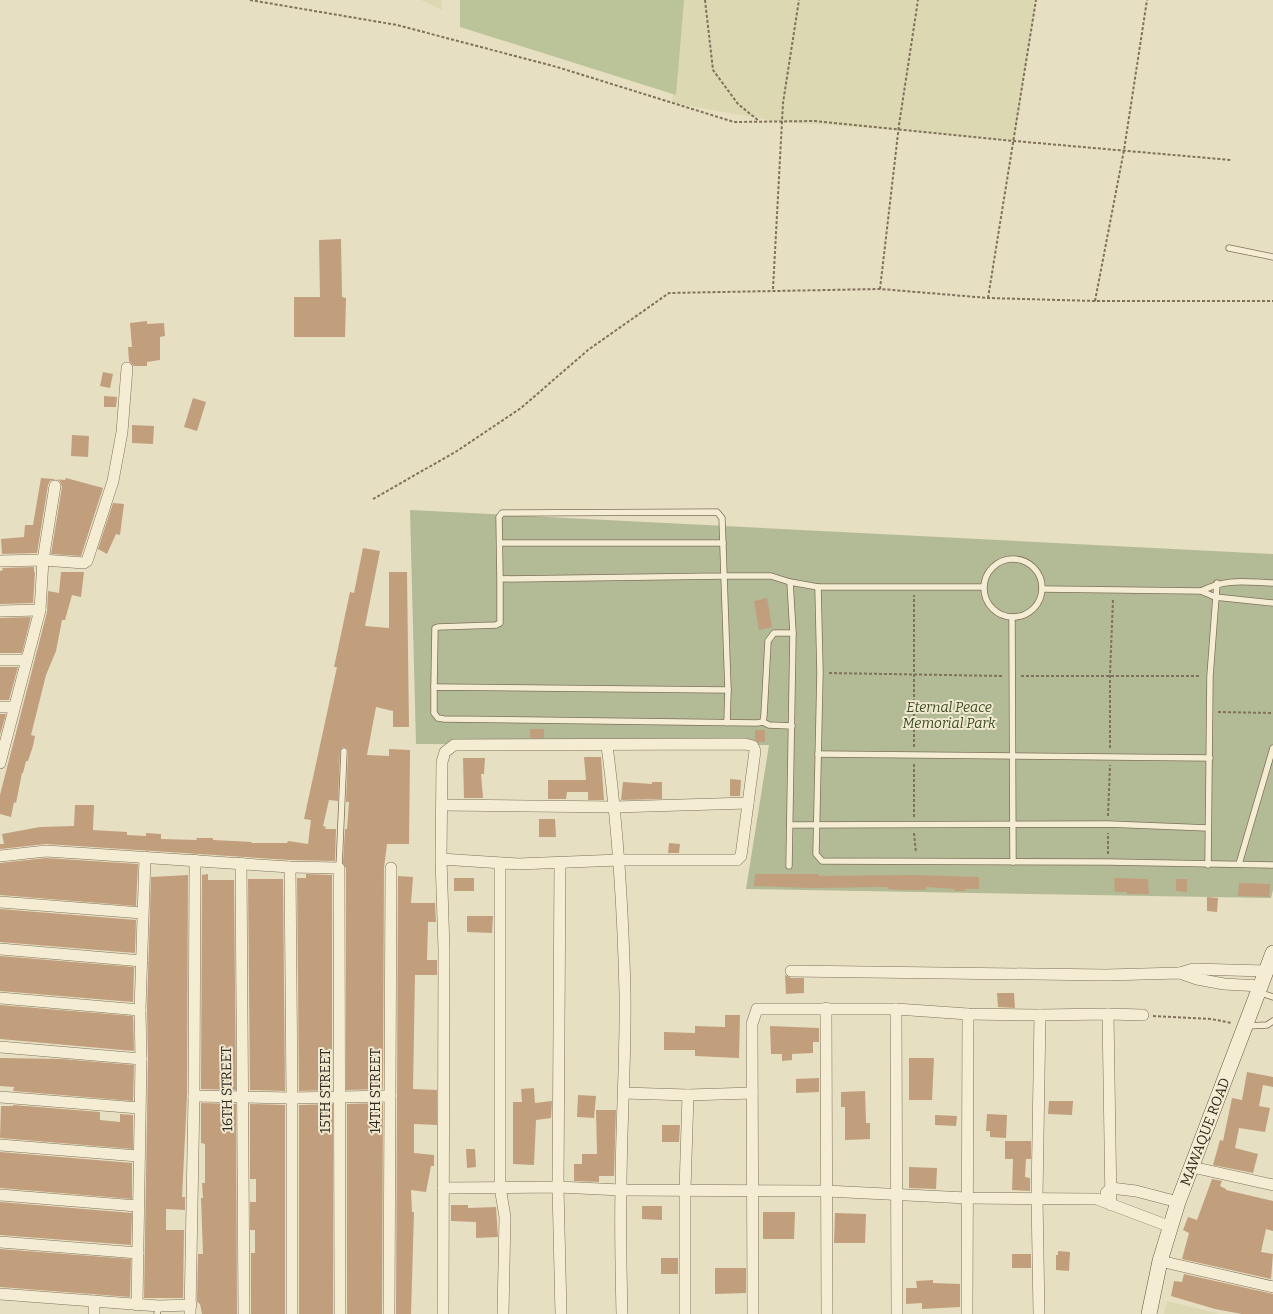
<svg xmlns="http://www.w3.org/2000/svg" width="1273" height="1314" viewBox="0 0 1273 1314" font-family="Bitter,serif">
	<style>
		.farmland { fill: #dcd8b1 }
		.green { fill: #bbc498 }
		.cemetery { fill: #b3ba96 }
		.building { fill: #c19f7d }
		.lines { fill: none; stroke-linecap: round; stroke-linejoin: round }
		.service-casing { stroke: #7f715c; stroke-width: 7 }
		.minor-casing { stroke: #7f715c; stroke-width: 12 }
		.secondary-casing { stroke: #61533f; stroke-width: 16 }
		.path { stroke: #7f715c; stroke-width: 2; stroke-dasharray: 3 2; stroke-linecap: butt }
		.service { stroke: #f4edd4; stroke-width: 5.5 }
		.minor { stroke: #f4edd4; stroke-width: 11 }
		.secondary { stroke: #f4edd4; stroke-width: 15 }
		.labels { text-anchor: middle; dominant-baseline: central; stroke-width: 4; stroke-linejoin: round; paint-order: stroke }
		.park-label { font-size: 14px; font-style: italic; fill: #3f4b27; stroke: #f0e9d1 }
		.street-label { font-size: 14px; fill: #31291e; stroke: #f0e9d1 }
	</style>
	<rect width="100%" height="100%" fill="#e7dfc2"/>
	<g class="farmland">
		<path d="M421 0H441L442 10Z"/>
		<path d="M683 0H917L906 80 919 0H1036L1014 141 899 130 782 122 672 103Z"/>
		<path d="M1167 1301 1220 1314H1164Z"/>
	</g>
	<path class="green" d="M460 0H684L676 95 460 27Z"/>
	<path class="cemetery" d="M410 510 1273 554V890L1271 898 746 889 769 745 416 744Z"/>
	<g class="building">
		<path d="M341 239 342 297 346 298 345 337H294V297H320L319 240Z"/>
		<path d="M147 321V324L164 323 165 336 160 337V360L147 362V366H134L129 361 128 347H132L130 323Z"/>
		<path d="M103 372 113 374 110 388 100 386Z"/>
		<path d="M104 396 117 397 116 407H104Z"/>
		<path d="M193 398 206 402 197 431 184 427Z"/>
		<path d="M132 425 154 426 153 444 132 443Z"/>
		<path d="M72 435 89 436 88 457 71 456Z"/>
		<path d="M41 478 65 480 66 478 103 488 81 556 51 554 62 487 60 481 56 479 50 481 48 485 37 553 2 554 1 539 24 537 25 525H33Z"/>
		<path d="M113 503 124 504 120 535 116 534 107 554 98 549Z"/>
		<path d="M363 548 380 551 365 626 389 628V572H407L409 727H393V711L376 707 367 755 389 756V749L410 750 409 844H387L384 868 383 1089 346 1090V868L343 863 345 829H347L349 802H346L348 751 347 748 342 747 340 751 338 801 329 800 323 826 326 827 325 829H336L335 861 290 860 46 844 0 849V844H4L2 834 40 827 74 826 75 805H94L93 830 127 832V835L146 836V833L161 834V839L197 840 196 838H213V840L252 842 251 843H287L288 841 308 844 311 820 304 819 337 667H334L350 592 354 593Z"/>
		<path d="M34 567V572H35L33 603 0 604V571L3 570 2 568Z"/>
		<path d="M61 572H84L81 597 72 595 65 620H62L56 651 46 675 31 735 35 736 33 746 28 761H26L23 773H22L16 803 14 802 11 817 0 814V795L47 612 48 591 59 593Z"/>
		<path d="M767 598 772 627 759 630 754 601Z"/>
		<path d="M31 617 22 653H0V618Z"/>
		<path d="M0 667H18L9 700H0Z"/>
		<path d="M0 714H6L0 735Z"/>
		<rect x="530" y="729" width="14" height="9"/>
		<path d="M755 730H765V742H758L755 739Z"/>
		<path d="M584 757H601L604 800H588V792H567L566 799H548V780H586Z"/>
		<path d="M463 758H485L484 774H481L483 798H464Z"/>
		<path d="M730 779 741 780 740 796H730Z"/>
		<path d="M623 782 652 784V782H662V799L621 800Z"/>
		<path d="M539 819H555L556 837H539Z"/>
		<path d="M669 843 680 844 679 853H668Z"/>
		<path d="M46 858 138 864 136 906 0 895V863Z"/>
		<path d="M208 874V880H234L236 1090 201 1089 202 875Z"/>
		<path d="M306 874 332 875V1090L299 1091 297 878H306Z"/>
		<path d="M755 874H819V876L913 875 979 877V889H965V891H954V889L926 887V890H901L888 889V887L810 888 754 886Z"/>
		<path d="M188 875 187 1096 182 1197H185V1210L166 1209V1230H184L183 1298H144L148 1059 147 1010 151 877Z"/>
		<path d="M398 876 413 877 411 903H435L436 922H428L427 960H437V975H415L413 1089 437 1090V1125L414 1124V1153L434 1155V1166H431L426 1192 411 1190 412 1212H414L411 1314H396Z"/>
		<rect x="454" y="878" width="20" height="13"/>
		<path d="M1114 878 1148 879 1149 894H1127V892H1115Z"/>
		<path d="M248 879H283L285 1091 250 1090Z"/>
		<path d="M1176 879H1187V892L1176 891Z"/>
		<path d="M1239 883 1270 884 1269 897 1238 896Z"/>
		<path d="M1207 897 1218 898 1217 912 1207 911Z"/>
		<path d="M0 909 136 920 135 953 0 942Z"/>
		<path d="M467 916H493L492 933 467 932Z"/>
		<path d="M0 956 134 967 133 1002 0 991Z"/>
		<path d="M785 975 791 978H804V993L786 994Z"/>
		<path d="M997 993H1014L1015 1008 998 1007Z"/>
		<path d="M0 1005 133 1016 134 1051 0 1039Z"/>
		<path d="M725 1015H740L739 1058 695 1056V1050H664V1032L695 1033V1026L725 1027Z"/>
		<path d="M770 1026 819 1028V1042H813V1053L792 1054V1060L782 1061V1054H771Z"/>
		<path d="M0 1058 62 1059 134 1065 133 1101 13 1091 14 1087 0 1086Z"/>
		<path d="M909 1058H934L932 1100H909Z"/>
		<path d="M1247 1072 1273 1077V1087L1263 1085 1259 1106 1270 1108 1265 1132 1239 1128 1235 1148 1258 1154 1253 1173 1213 1165 1220 1140 1223 1141 1232 1098 1242 1100Z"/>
		<path d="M819 1078V1092L796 1093V1079Z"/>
		<path d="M534 1088 535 1103 552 1101 551 1118 536 1120 534 1165 513 1164V1102H522L521 1089Z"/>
		<path d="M865 1091 866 1123H870V1139L845 1140V1107H841V1092Z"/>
		<path d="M578 1095 596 1096 594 1118 577 1117Z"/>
		<path d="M1049 1101H1073L1072 1115 1048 1114Z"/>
		<path d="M201 1103 236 1104 237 1314H202L200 1304 197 1302 198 1254H203L201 1198H203L202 1183H205V1144L201 1143Z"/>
		<path d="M383 1103 382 1314H347V1104Z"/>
		<path d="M250 1104 285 1105V1314H251V1253H255V1230H250V1202H256V1179H250Z"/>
		<path d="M333 1104V1314H299V1105Z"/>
		<path d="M13 1105 100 1112V1120L120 1122V1114L133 1115V1149L0 1138 1 1106H13Z"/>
		<path d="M596 1110H616L614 1176H599V1182L574 1181V1164H582V1154H597Z"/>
		<path d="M987 1114 1007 1115 1006 1138 990 1137V1131H986Z"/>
		<path d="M935 1115 957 1116 956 1126 935 1125Z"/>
		<path d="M662 1125H680L679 1142H662Z"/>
		<path d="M1005 1141H1031V1159H1026L1025 1177 1030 1178V1191L1012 1190 1013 1159H1005Z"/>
		<path d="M466 1149H475L476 1167 467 1168Z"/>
		<path d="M0 1152 132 1163V1199L0 1188Z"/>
		<path d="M909 1167 937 1168 936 1189 909 1188Z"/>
		<path d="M1212 1179 1222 1181 1220 1186 1226 1189V1190L1273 1201V1231L1266 1229 1261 1252 1273 1254 1271 1279 1182 1259 1189 1233 1183 1230 1188 1217 1197 1220Z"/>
		<path d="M0 1202 132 1213 131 1245 0 1235Z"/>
		<path d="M451 1205H468V1208L496 1207 498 1237 476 1238V1222L451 1221Z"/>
		<path d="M642 1206H662V1220L642 1219Z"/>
		<path d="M763 1212H795L794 1239H763Z"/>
		<path d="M835 1213 866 1214 865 1243H834Z"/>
		<path d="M0 1249 131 1259 130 1297 0 1287Z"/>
		<path d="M1058 1251 1070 1252 1069 1271 1056 1270V1255H1058Z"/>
		<rect x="1012" y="1254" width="19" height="14"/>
		<rect x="661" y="1258" width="17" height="16"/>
		<path d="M715 1268H746V1293L715 1294Z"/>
		<path d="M1184 1274 1273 1294V1314H1242L1215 1309 1171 1296 1174 1281 1182 1282Z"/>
		<path d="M933 1280V1283L960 1284V1307L922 1309V1303L906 1304V1288H917L916 1281Z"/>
	</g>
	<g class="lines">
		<defs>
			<g id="service">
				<path d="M1229 248 1273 257"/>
				<path d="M500 543H723"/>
				<circle cx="1013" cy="588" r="29"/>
				<path d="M818 587 820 673 816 854 822 861 1108 862 1273 865"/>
				<path d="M1042 589 1201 591 1215 597 1273 603"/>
				<path d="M1201 591C1227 578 1245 582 1273 583"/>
				<path d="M1012 617 1013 862"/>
				<path d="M434 687 435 628 438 627 496 625 500 623V579L724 576 722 518 717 512 502 513 499 517 500 579"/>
				<path d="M728 690 724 576H771L790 582"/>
				<path d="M763 722 769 725 792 726"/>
				<path d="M727 723 728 690 434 687V713L438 718 444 719 757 723 763 722 764 715 768 641 774 633H793"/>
				<path d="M818 754 1210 758"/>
				<path d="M790 825 1108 824 1208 828"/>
				<path d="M1239 864 1273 748"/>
				<path d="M1208 865 1210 676 1217 583"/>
				<path d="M789 866 793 633 790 582 818 587H983"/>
				<path d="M339 868 344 751"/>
				<path d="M1258 992 1273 997"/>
				<path d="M1247 1026 1267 1025 1273 1021"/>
				<path d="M157 1314 159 1306"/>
			</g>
			<g id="minor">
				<path d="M0 561 43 560 84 563 87 561 113 481 122 432 127 368"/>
				<path d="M0 611 40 610"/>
				<path d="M0 660H26"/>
				<path d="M0 707H14"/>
				<path d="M607 746C618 828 623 910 625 993 626 1059 621 1124 621 1190 620 1231 621 1273 622 1314"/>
				<path d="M0 763 40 610 43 560 55 486"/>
				<path d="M442 805 615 807 748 803"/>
				<path d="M0 856 46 851 290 867 339 868 340 1314"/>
				<path d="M441 859 518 864 620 860H737L741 856 755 751 753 746 745 744 454 745 445 752 442 762 441 859 444 949 443 1314"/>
				<path d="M241 863 244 1314"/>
				<path d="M500 863V1187L505 1217 503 1314"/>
				<path d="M560 864 558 1187 561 1314"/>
				<path d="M290 867 292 1098V1314"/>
				<path d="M0 902 142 913"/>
				<path d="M0 949 142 961"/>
				<path d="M791 971 1106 975 1180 973 1197 979 1224 984 1260 986"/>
				<path d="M1180 973 1193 969 1266 971"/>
				<path d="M0 998 140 1010"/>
				<path d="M826 1008 827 1314"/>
				<path d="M896 1009 897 1314"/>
				<path d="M1108 1014 1143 1015"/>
				<path d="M0 1047 141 1059"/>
				<path d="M624 1093 688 1095 752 1093"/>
				<path d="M194 1096 292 1098 390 1096"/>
				<path d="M0 1097 139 1108"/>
				<path d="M0 1145 138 1156"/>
				<path d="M1192 1167 1273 1185"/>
				<path d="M443 1188 558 1187 621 1190 826 1191 967 1198 1097 1199 1171 1227"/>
				<path d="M1106 1193 1111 1188 1136 1191 1178 1202"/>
				<path d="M0 1195 137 1206"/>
				<path d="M0 1242 138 1253"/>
				<path d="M1160 1261 1273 1287"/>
				<path d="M0 1294 159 1306 191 1305"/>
				<path d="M94 1301V1314"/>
				<path d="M137 1305 141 1059 140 1010 145 857"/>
				<path d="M190 1314 194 1096 195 860"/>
				<path d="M389 1314 391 868"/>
				<path d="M685 1314V1189L688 1095"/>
				<path d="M753 1314 752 1024 757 1009H896L968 1014 1040 1015 1108 1014 1111 1205"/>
				<path d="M967 1314 968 1014"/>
				<path d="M1039 1314 1037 1197 1040 1015"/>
			</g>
			<g id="secondary">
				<path id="s1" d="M1149 1314 1160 1261 1178 1202 1273 953"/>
			</g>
		</defs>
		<use href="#service" class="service-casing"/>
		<use href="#minor" class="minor-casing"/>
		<use href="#secondary" class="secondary-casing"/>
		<g class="path">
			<path d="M250 0 397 25 557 67 734 122 815 121 1014 141 1231 160"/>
			<path d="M705 0 713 70 738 104 759 121"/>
			<path d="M773 289 783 103 799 0"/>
			<path d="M880 289 899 125 918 0"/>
			<path d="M988 298 1036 0"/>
			<path d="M1095 301 1124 150 1147 0"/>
			<path d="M373 499 457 451 521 408 588 350 669 293 880 289 988 298 1095 301H1273"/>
			<path d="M829 673 1003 676"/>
			<path d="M1021 676H1201"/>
			<path d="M1218 712 1273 713"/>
			<path d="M914 747V595"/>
			<path d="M1110 748V675L1113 599"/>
			<path d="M1108 816 1110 765"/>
			<path d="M914 817V763"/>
			<path d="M914 833 916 853"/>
			<path d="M1108 854V833"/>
			<path d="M1153 1016 1211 1019 1232 1023"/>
		</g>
		<use href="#service" class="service"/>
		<use href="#minor" class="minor"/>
		<use href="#secondary" class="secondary"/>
	</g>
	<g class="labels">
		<g class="park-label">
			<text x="949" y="707">Eternal Peace<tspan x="949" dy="16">Memorial Park</tspan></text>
		</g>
		<g class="street-label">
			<text transform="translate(227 1089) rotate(-91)">16TH STREET</text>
			<text transform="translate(325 1091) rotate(-90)">15TH STREET</text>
			<text transform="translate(375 1091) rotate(-90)">14TH STREET</text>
			<text stroke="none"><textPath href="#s1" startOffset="191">MAWAQUE ROAD</textPath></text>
		</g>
	</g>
</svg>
